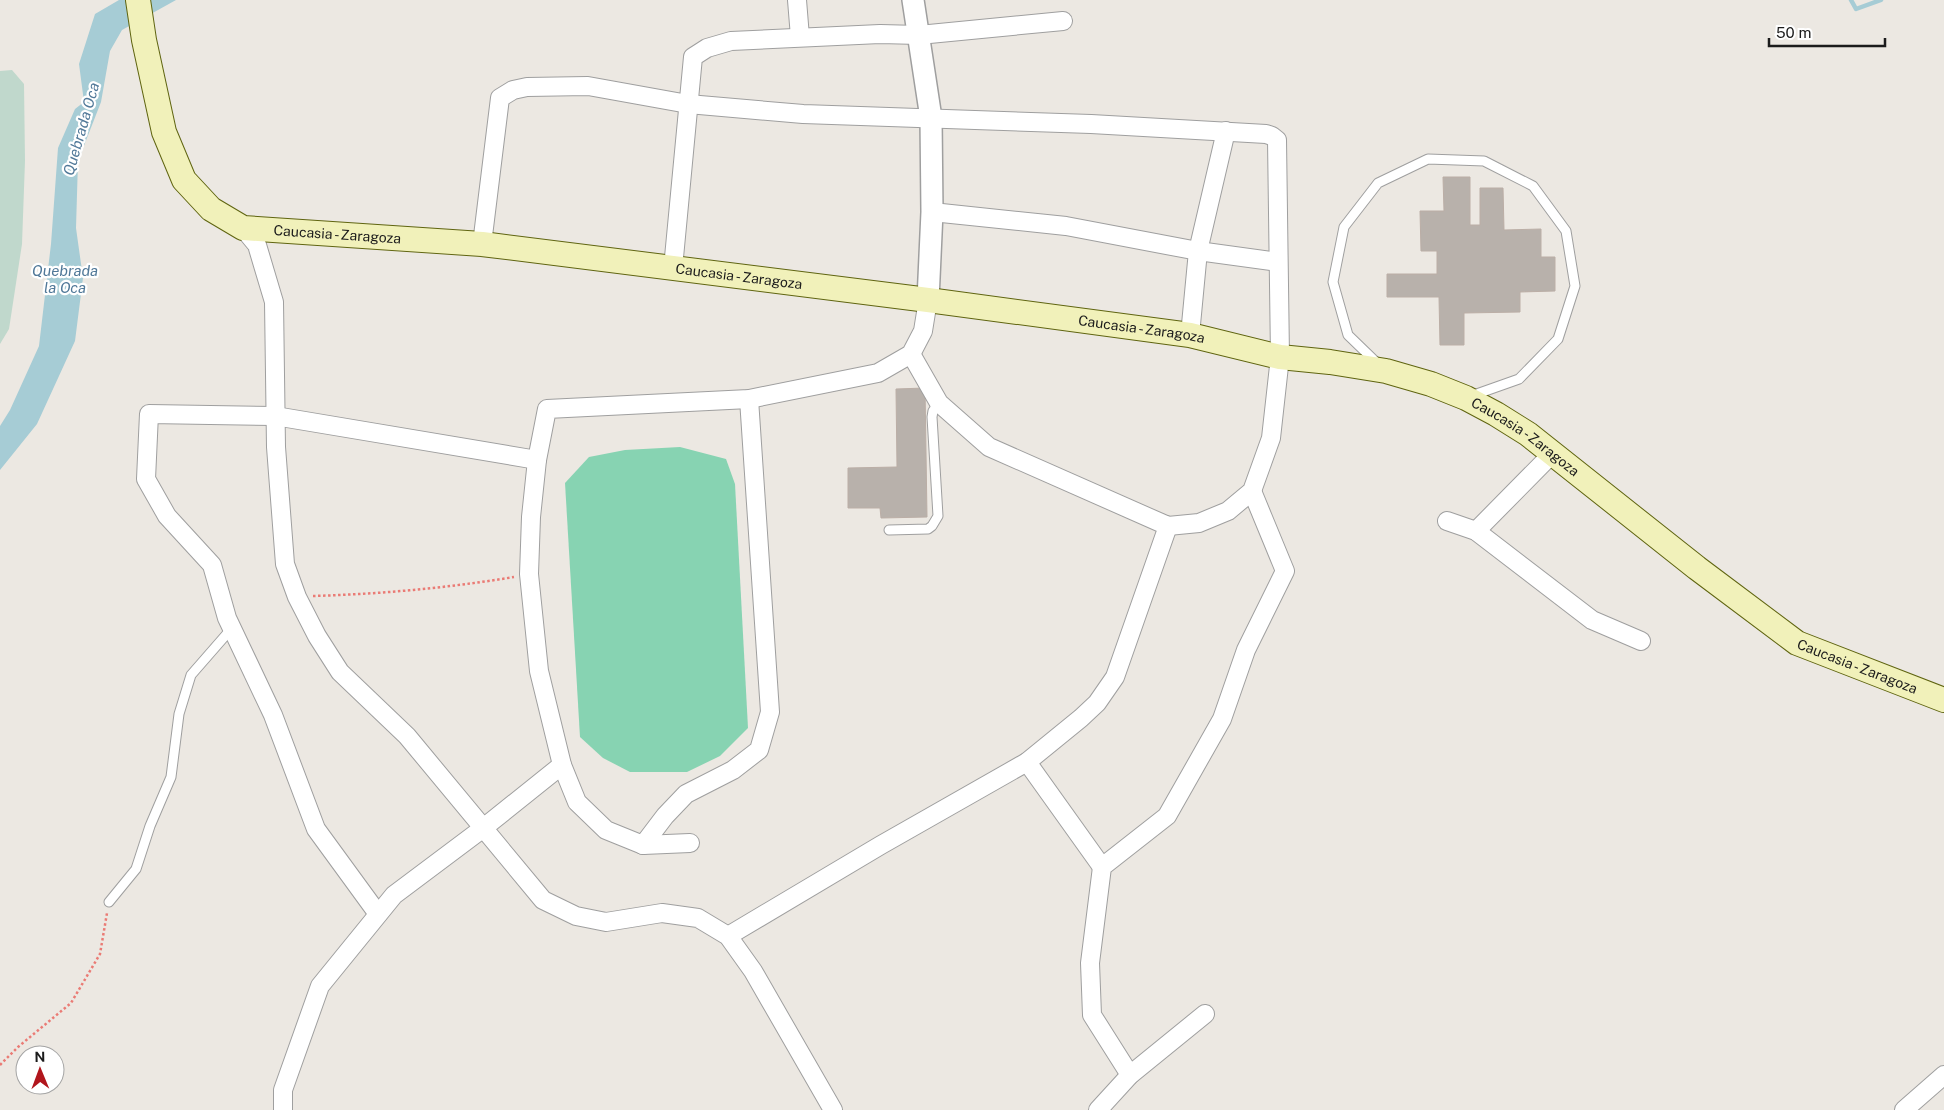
<svg xmlns="http://www.w3.org/2000/svg" width="1944" height="1110" viewBox="0 0 1944 1110" font-family="'Public Sans',sans-serif">
	<style>
		.wetland { fill: #c0d8cc }
		.pitch { fill: #87d3b2 }
		.water { fill: #a6ccd5 }
		.lines { fill: none; stroke-linecap: round; stroke-linejoin: round }
		.stream { stroke: #a6ccd5; stroke-width: 4.5 }
		.building { fill: #b8b1ab; stroke: #bbaea6 }
		.service-casing { stroke: #9f9f9f; stroke-width: 11 }
		.minor-casing { stroke: #9f9f9f; stroke-width: 20 }
		.tertiary-casing { stroke: #9f9f9f; stroke-width: 24 }
		.secondary-casing { stroke: #5f6410; stroke-width: 26 }
		.path { stroke: #ea7b75; stroke-width: 2.5; stroke-dasharray: 2.5 2.5; stroke-linecap: butt }
		.service { stroke: #fff; stroke-width: 9 }
		.minor { stroke: #fff; stroke-width: 18 }
		.tertiary { stroke: #fff; stroke-width: 21 }
		.secondary { stroke: #f1f1ba; stroke-width: 24 }
		.labels { text-anchor: middle; dominant-baseline: central; stroke-width: 4.5; stroke-linejoin: round; paint-order: stroke }
		.street-label { font-size: 14px; fill: #1b1b1b; stroke: #fff }
		.water-label { font-size: 15px; font-style: italic; fill: #507898; stroke: #fff }
	</style>
	<rect width="100%" height="100%" fill="#ece8e2"/>
	<path class="wetland" d="M12 70 24 84 25 161 22 244 9 329 0 344V71Z"/>
	<path class="pitch" d="M680 447 726 459 735 484 748 728 720 756 687 772H630L603 758 580 737 565 483 589 457 625 450Z"/>
	<path class="water" d="M119 0H176L122 30 110 51 101 102 78 161 76 228 83 278 75 341 37 424 0 470V426L10 410 39 346 51 244 58 148 75 109 84 102 79 64 95 14Z"/>
	<g class="lines">
		<path class="stream" d="M1851 0 1856 9 1881 0"/>
	</g>
	<g class="building">
		<path d="M1443 177H1470V225H1480V188H1503L1504 230 1541 229V257H1555V291L1520 292V312L1464 313V345H1440L1439 297H1387V274H1437V251H1421L1420 211H1444Z"/>
		<path d="M925 388 927 517 881 518 880 508H848V468L897 467 896 389Z"/>
	</g>
	<g class="lines">
		<defs>
			<g id="service">
				<path d="M1378 364 1348 335 1333 282 1344 227 1378 183 1428 159 1484 161 1533 186 1566 231 1575 286 1558 339 1519 379 1471 396"/>
				<path d="M889 530 928 529 932 526 938 516 932 417 933 411 939 403"/>
				<path d="M109 902 136 869 150 826 171 777 179 714 191 675 232 628"/>
			</g>
			<g id="minor">
				<path d="M797 0 800 37"/>
				<path d="M932 212 1066 226 1198 251 1278 262"/>
				<path d="M243 228 257 245 274 302 276 447 285 564 297 597 317 636 340 672 407 736 543 900 576 916 606 922 662 913 698 918 728 936 753 971 833 1110"/>
				<path d="M482 244 500 98 513 90 527 87 588 86 688 104 803 114 1091 124 1266 134 1272 136 1277 140 1280 357 1271 438 1252 491 1228 511 1199 523 1168 526 989 447 939 403 911 354"/>
				<path d="M673 268 693 57 707 48 731 41 880 34 919 35 1063 21"/>
				<path d="M1190 335 1198 251 1226 131"/>
				<path d="M1447 521 1476 531 1592 620 1641 641"/>
				<path d="M1476 531 1553 453"/>
				<path d="M1027 762 1102 867"/>
				<path d="M690 843 643 845 606 830 577 802 562 765 539 671 529 574 531 517 537 460 547 409 749 399 878 373 911 354 923 331 928 300"/>
				<path d="M643 845 665 816 686 794 733 770 759 750 770 712 749 399"/>
				<path d="M378 914 316 829 273 715 227 618 212 565 167 516 146 479 149 414 275 416 537 460"/>
				<path d="M728 936 881 845 1027 762 1081 718 1097 703 1115 677 1168 526"/>
				<path d="M1130 1075 1092 1015 1090 963 1102 867 1167 816 1222 719 1246 650 1285 571 1252 491"/>
				<path d="M283 1110V1090L320 986 394 895 482 829 562 765"/>
				<path d="M1098 1110 1130 1075 1205 1014"/>
				<path d="M1904 1110 1944 1075"/>
			</g>
			<path id="tertiary" d="M913 0 931 118 932 212 928 300"/>
			<g id="secondary">
				<path id="s1" d="M138 0 144 40 164 132 184 180 211 209 243 228 482 244 928 300 1190 335 1280 357 1330 362 1386 371 1431 384 1466 398 1496 414 1528 434 1697 568 1797 643 1944 700"/>
			</g>
		</defs>
		<use href="#service" class="service-casing"/>
		<use href="#minor" class="minor-casing"/>
		<use href="#tertiary" class="tertiary-casing"/>
		<use href="#secondary" class="secondary-casing"/>
		<g class="path">
			<path d="M313 596C381 594 447 588 514 577"/>
			<path d="M0 1065 18 1047 71 1003 100 954 107 913"/>
		</g>
		<use href="#service" class="service"/>
		<use href="#minor" class="minor"/>
		<use href="#tertiary" class="tertiary"/>
		<use href="#secondary" class="secondary"/>
	</g>
	<g class="labels">
		<g class="street-label">
			<text stroke="none"><textPath href="#s1" startOffset="358">Caucasia - Zaragoza</textPath></text>
			<text stroke="none"><textPath href="#s1" startOffset="762">Caucasia - Zaragoza</textPath></text>
			<text stroke="none"><textPath href="#s1" startOffset="1168">Caucasia - Zaragoza</textPath></text>
			<text stroke="none"><textPath href="#s1" startOffset="1572">Caucasia - Zaragoza</textPath></text>
			<text stroke="none"><textPath href="#s1" startOffset="1978">Caucasia - Zaragoza</textPath></text>
		</g>
		<g class="water-label">
			<text transform="translate(81 129) rotate(-74)">Quebrada Oca</text>
			<text x="65" y="270">Quebrada<tspan x="65" dy="17">la Oca</tspan></text>
		</g>
	</g>
	<g transform="translate(40 1070) rotate(359)"><circle r="24" fill="#ffffff" stroke="#a4a4a4"/>
	<path d="M0-4L9 19L0 12L-9 19Z" fill="#b1151c"/>
	<text y="-8" font-size="14" font-weight="bold" text-anchor="middle" fill="#1b1b1b">N</text>
	</g>
	<path d="M1769 38v8h116v-8" fill="none" stroke="#1b1b1b" stroke-width="2.5"/>
	<text x="1776" y="38" font-size="15" fill="#1b1b1b" stroke="#ffffff" stroke-width="4" paint-order="stroke">50 m</text>
</svg>
